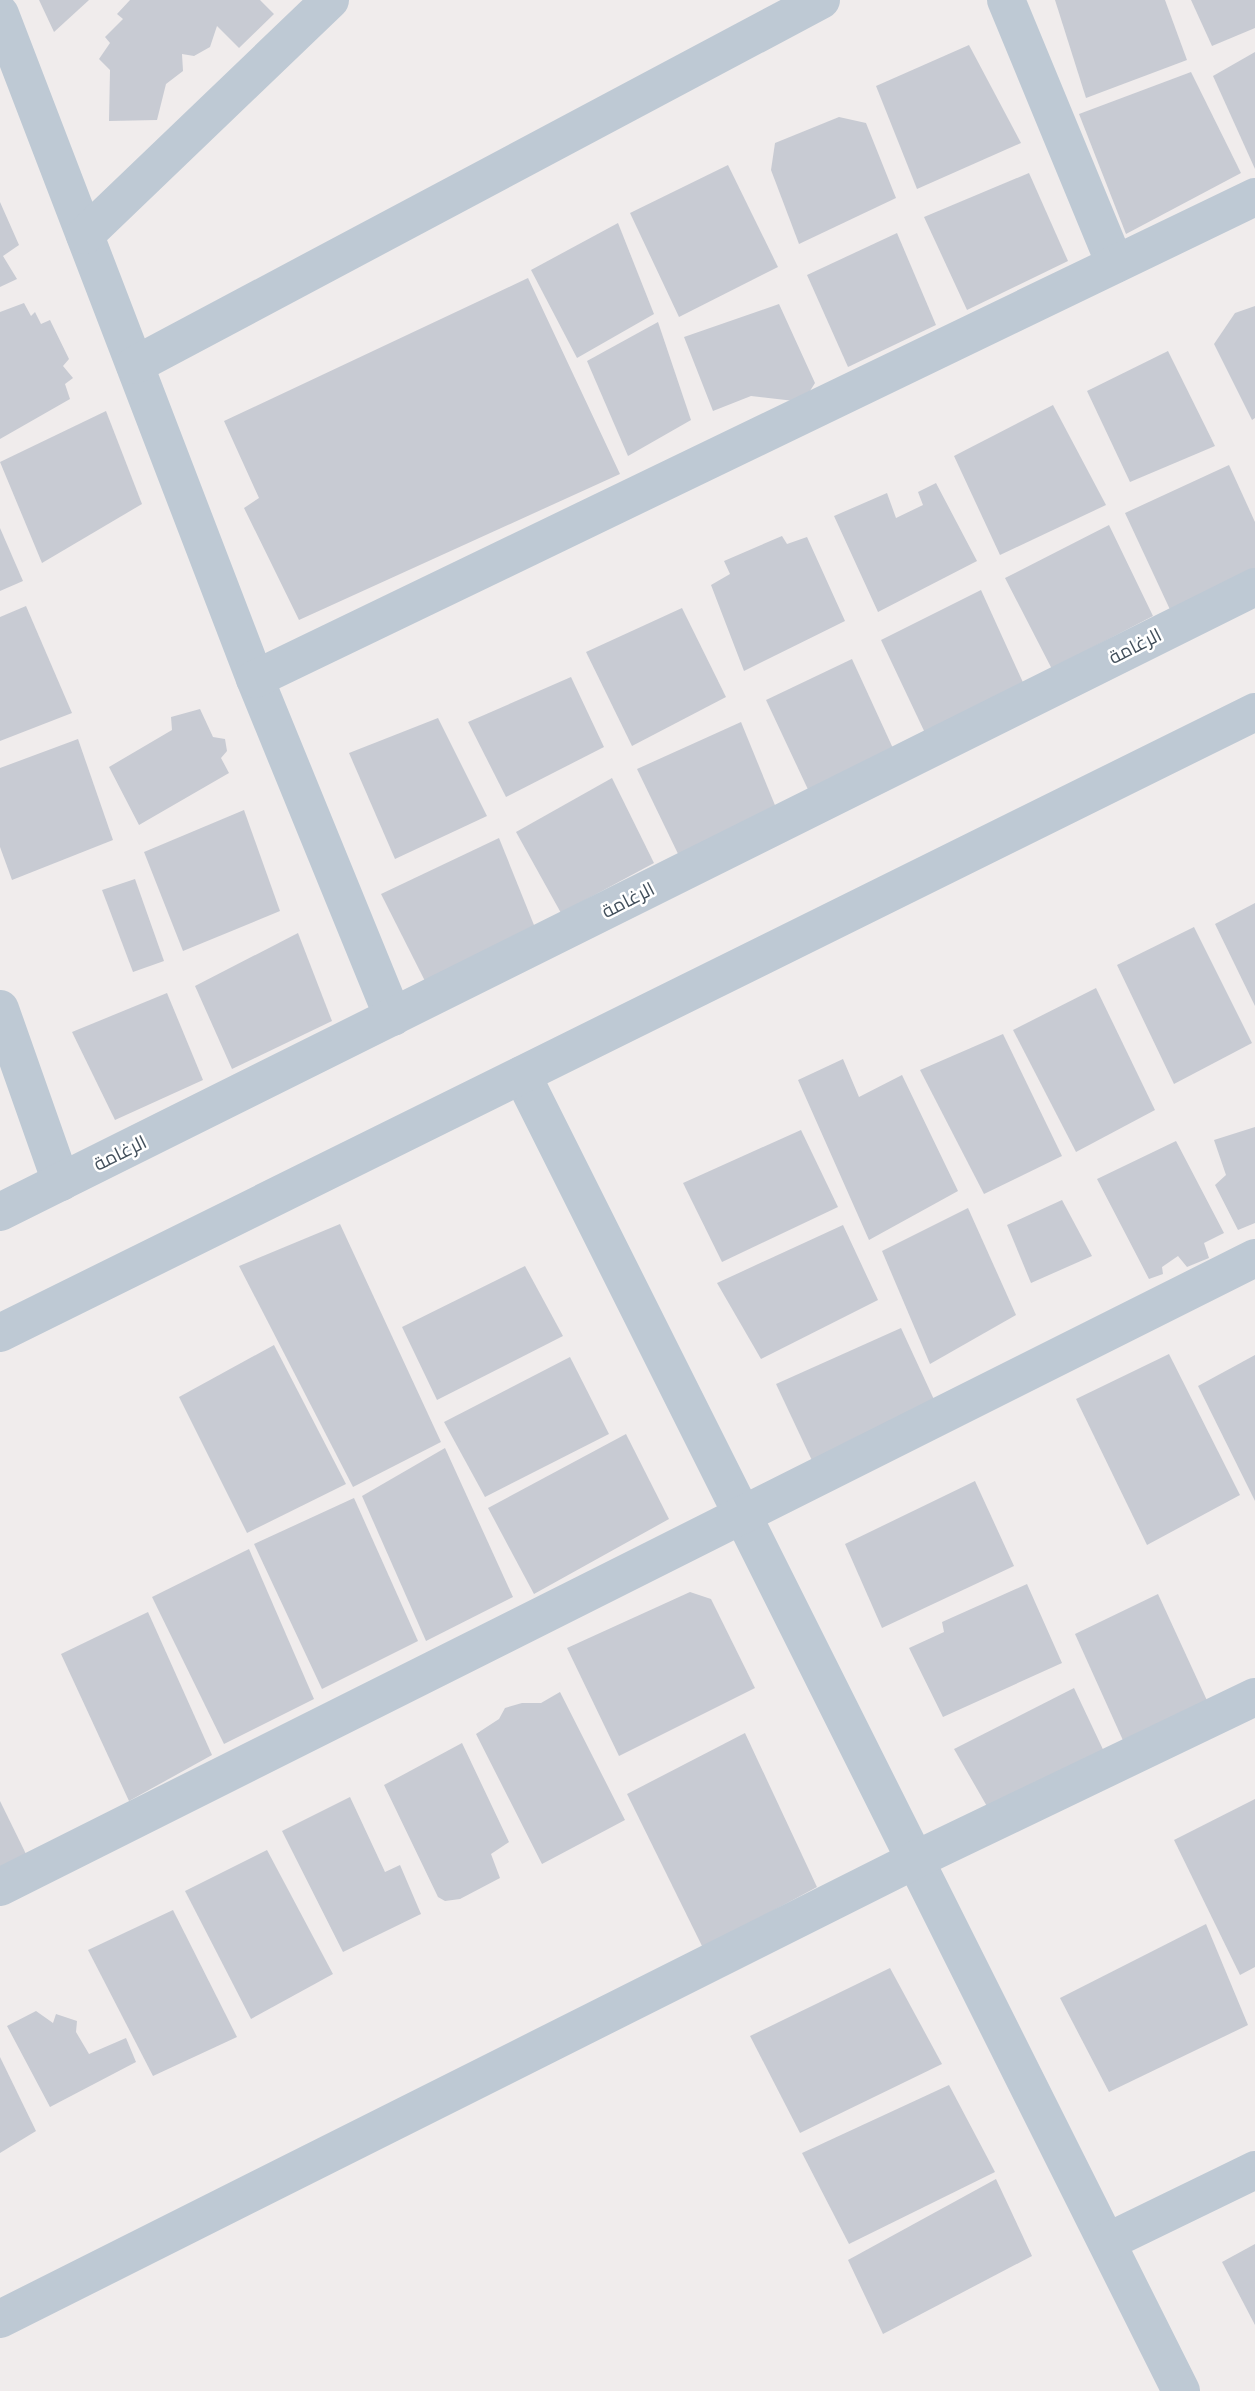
<svg xmlns="http://www.w3.org/2000/svg" width="1255" height="2391" viewBox="0 0 1255 2391" font-family="'Work Sans',Cairo,sans-serif">
	<style>
		.building { fill: #c8cbd3 }
		.lines { fill: none; stroke-linecap: round; stroke-linejoin: round }
		.minor { stroke: #bec9d4; stroke-width: 38 }
		.labels { text-anchor: middle; dominant-baseline: central; stroke-width: 5; stroke-linejoin: round; paint-order: stroke }
		.street-label { font-size: 19px; fill: #43505c; stroke: #fff }
	</style>
	<rect width="100%" height="100%" fill="#f0ecec"/>
	<g class="building">
		<path d="M39 0H89L54 32Z"/>
		<path d="M130 0H260L274 14 239 48 217 26 210 47 194 56 182 54 183 71 166 84 157 120 109 121 110 70 99 59 110 43 105 37 123 19 117 14Z"/>
		<path d="M1055 0H1165L1187 60 1086 98Z"/>
		<path d="M1191 0H1255V28L1212 46Z"/>
		<path d="M969 45 1021 143 917 189 876 86Z"/>
		<path d="M1255 52V169L1213 76Z"/>
		<path d="M1191 72 1241 173 1126 234 1079 114Z"/>
		<path d="M839 117 866 123 896 198 799 244 771 170 775 143Z"/>
		<path d="M728 165 778 267 679 317 630 213Z"/>
		<path d="M1029 173 1068 261 967 310 924 217Z"/>
		<path d="M0 202 19 245 3 256 17 279 0 287Z"/>
		<path d="M618 223 654 314 577 358 531 270Z"/>
		<path d="M897 233 936 325 848 367 807 275Z"/>
		<path d="M528 278 620 474 299 620 244 508 259 498 224 421Z"/>
		<path d="M24 303 31 316 35 312 41 324 50 320 69 359 63 366 73 378 65 384 70 399 0 439V312Z"/>
		<path d="M779 304 815 383 803 402 751 396 713 411 684 337Z"/>
		<path d="M1255 306V418L1252 420 1214 344 1235 313Z"/>
		<path d="M658 322 691 420 628 456 587 361Z"/>
		<path d="M1168 351 1215 446 1130 482 1087 391Z"/>
		<path d="M1053 405 1106 505 1000 555 954 456Z"/>
		<path d="M106 411 142 504 42 563 0 462Z"/>
		<path d="M1229 465 1255 522V578L1173 616 1125 513Z"/>
		<path d="M936 483 977 561 878 612 834 516 887 493 896 518 923 505 918 492Z"/>
		<path d="M1109 525 1153 616 1074 657 1055 675 1005 578Z"/>
		<path d="M0 528 23 581 0 591Z"/>
		<path d="M782 536 787 544 807 537 845 621 744 671 711 585 730 574 724 561Z"/>
		<path d="M981 590 1026 689 926 735 881 640Z"/>
		<path d="M26 606 72 713 0 741V617Z"/>
		<path d="M682 608 726 697 632 746 586 652Z"/>
		<path d="M852 659 897 757 812 798 766 700Z"/>
		<path d="M571 677 604 747 506 797 468 722Z"/>
		<path d="M200 709 213 737 225 739 227 751 221 758 229 773 139 825 109 767 172 730 171 717Z"/>
		<path d="M438 718 487 816 395 859 349 753Z"/>
		<path d="M741 722 779 815 681 860 637 769Z"/>
		<path d="M78 739 113 840 12 880 0 847V768Z"/>
		<path d="M612 778 654 863 561 913 516 832Z"/>
		<path d="M244 810 280 911 183 951 144 852Z"/>
		<path d="M499 838 538 935 429 989 381 894Z"/>
		<path d="M135 879 164 961 133 972 102 890Z"/>
		<path d="M1255 903V1006L1215 924Z"/>
		<path d="M1194 927 1252 1043 1174 1084 1117 965Z"/>
		<path d="M298 933 332 1021 232 1069 195 986Z"/>
		<path d="M1096 988 1155 1110 1076 1152 1013 1030Z"/>
		<path d="M167 993 203 1080 115 1120 72 1032Z"/>
		<path d="M1003 1034 1062 1156 984 1194 920 1070Z"/>
		<path d="M843 1059 859 1097 902 1075 958 1191 869 1240 798 1080Z"/>
		<path d="M1255 1127V1223L1238 1230 1215 1185 1226 1175 1214 1140Z"/>
		<path d="M801 1130 838 1207 722 1262 683 1183Z"/>
		<path d="M1176 1141 1224 1233 1204 1243 1209 1258 1187 1267 1178 1256 1162 1267 1163 1274 1149 1279 1097 1179Z"/>
		<path d="M1062 1200 1092 1256 1031 1283 1007 1225Z"/>
		<path d="M968 1208 1016 1315 930 1364 882 1251Z"/>
		<path d="M340 1224 441 1442 353 1487 239 1266Z"/>
		<path d="M843 1225 878 1300 761 1359 717 1283Z"/>
		<path d="M525 1266 563 1336 437 1400 402 1327Z"/>
		<path d="M901 1328 937 1406 816 1469 776 1384Z"/>
		<path d="M274 1345 346 1484 247 1533 179 1397Z"/>
		<path d="M1169 1354 1240 1495 1147 1545 1076 1399Z"/>
		<path d="M1255 1355V1501L1198 1386Z"/>
		<path d="M570 1357 609 1434 485 1497 444 1422Z"/>
		<path d="M626 1434 669 1519 534 1594 488 1508Z"/>
		<path d="M445 1448 513 1597 426 1641 362 1496Z"/>
		<path d="M975 1481 1014 1566 882 1628 845 1544Z"/>
		<path d="M354 1498 418 1641 322 1689 254 1544Z"/>
		<path d="M249 1549 314 1699 224 1744 152 1597Z"/>
		<path d="M1027 1584 1062 1663 943 1717 909 1648 944 1632 942 1622Z"/>
		<path d="M690 1592 711 1599 755 1688 619 1756 567 1648Z"/>
		<path d="M1158 1594 1210 1707 1126 1747 1075 1634Z"/>
		<path d="M148 1612 212 1755 129 1801 61 1654Z"/>
		<path d="M1074 1688 1108 1760 992 1815 954 1749Z"/>
		<path d="M560 1692 625 1820 542 1864 476 1734 499 1719 505 1708 522 1703H541Z"/>
		<path d="M745 1733 817 1887 703 1948 627 1794Z"/>
		<path d="M462 1743 509 1842 491 1854 500 1878 460 1899 445 1901 438 1897 384 1785Z"/>
		<path d="M350 1797 385 1872 400 1865 421 1914 343 1952 282 1831Z"/>
		<path d="M1255 1799V1967L1240 1975 1174 1840Z"/>
		<path d="M0 1801 26 1854 0 1868Z"/>
		<path d="M267 1850 333 1974 251 2019 185 1891Z"/>
		<path d="M173 1910 237 2037 153 2076 88 1950Z"/>
		<path d="M1206 1924 1248 2025 1109 2092 1060 1998Z"/>
		<path d="M890 1968 942 2064 800 2133 750 2036Z"/>
		<path d="M36 2011 53 2023 56 2014 77 2021 76 2032 89 2054 126 2038 136 2062 50 2107 7 2026Z"/>
		<path d="M0 2057 36 2131 0 2153Z"/>
		<path d="M949 2085 995 2172 849 2244 802 2153Z"/>
		<path d="M996 2179 1032 2256 883 2334 848 2260Z"/>
		<path d="M1255 2244V2325L1222 2262Z"/>
	</g>
	<g class="lines">
		<g class="minor">
			<path d="M1006 0 1115 264"/>
			<path d="M0 14 255 679 393 1017"/>
			<path d="M85 235 330 0"/>
			<path d="M135 365 821 0"/>
			<path d="M255 679 1255 197"/>
			<path d="M0 1009 61 1182"/>
			<path d="M522 1075 1181 2391"/>
			<path d="M0 1212 1255 587"/>
			<path d="M0 1333 1255 712"/>
			<path d="M0 1887 1255 1258"/>
			<path d="M1107 2242 1255 2170"/>
			<path d="M0 2319 915 1860 1255 1697"/>
		</g>
	</g>
	<g class="labels">
		<g class="street-label">
			<text transform="translate(1135 646) rotate(-27)">الرغامة</text>
			<text transform="translate(628 900) rotate(-27)">الرغامة</text>
			<text transform="translate(120 1153) rotate(-26)">الرغامة</text>
		</g>
	</g>
</svg>
